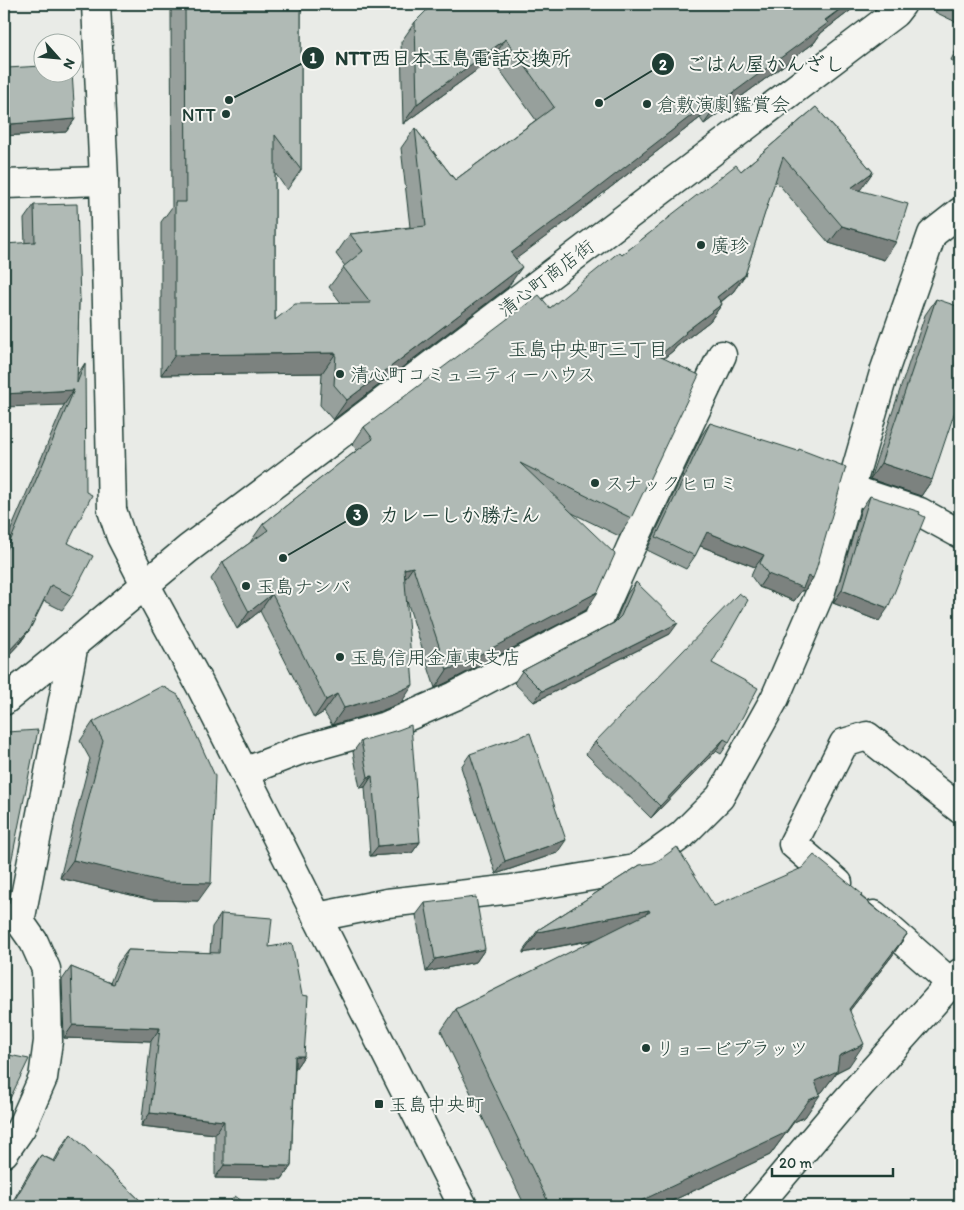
<svg xmlns="http://www.w3.org/2000/svg" width="964" height="1210" viewBox="0 0 964 1210" font-family="Itim,'Klee One',sans-serif">
	<style>
		.lines { fill: none; stroke-linecap: round; stroke-linejoin: round }
		.pedestrian-casing { stroke: #1f3d34; stroke-width: 31 }
		.minor-casing { stroke: #1f3d34; stroke-width: 31 }
		.tertiary-casing { stroke: #1f3d34; stroke-width: 31 }
		.pedestrian { stroke: #f6f6f2; stroke-width: 28 }
		.minor { stroke: #f6f6f2; stroke-width: 28 }
		.tertiary { stroke: #f6f6f2; stroke-width: 28 }
		.wall { fill: #97a09c; stroke: #1f3d34 }
		.shaded-wall { fill: #7b827f; stroke: #1f3d34 }
		.building { fill: #b0bab5; stroke: #1f3d34 }
		.poi-dot { fill: #1f3d34; stroke: #f6f6f2; stroke-width: 2 }
		.labels { text-anchor: middle; dominant-baseline: central; stroke-width: 4; stroke-linejoin: round; paint-order: stroke }
		.poi-label { font-size: 19px; fill: #1f3d34; stroke: #f6f6f2; text-anchor: start }
		.street-label { font-size: 19px; fill: #1f3d34; stroke: #f6f6f2 }
		.neighbourhood-label { font-size: 20px; fill: #1f3d34; stroke: #f6f6f2 }
		.leader { fill: none; stroke: #1f3d34; stroke-width: 2 }
		.callout-dot { fill: #1f3d34; stroke: #f6f6f2; stroke-width: 2 }
		.mark-label { font-size: 15px; text-anchor: middle; font-weight: bold; fill: #fff }
		.callout-label { font-size: 20px; text-anchor: middle; font-weight: bold; fill: #1f3d34; stroke: #f6f6f2; stroke-width: 4; stroke-linejoin: round; paint-order: stroke }
	</style>
	<rect width="100%" height="100%" fill="#e9ebe7"/>
	<filter id="ink" filterUnits="userSpaceOnUse"><feTurbulence type="fractalNoise" baseFrequency=".02" numOctaves="2"/><feDisplacementMap in="SourceGraphic" scale="10" xChannelSelector="R" yChannelSelector="G"/><feConvolveMatrix kernelMatrix="1 2 1 2 8 2 1 2 1" color-interpolation-filters="sRGB"/></filter>
	<g filter="url(#ink)">
		<g class="lines">
			<defs>
				<path id="pedestrian" d="M330 442 895 13 902 4"/>
				<g id="minor">
					<path d="M4 184 104 181"/>
					<path d="M851 489 920 512 960 534"/>
					<path d="M4 701 74 644 188 549 330 442"/>
					<path d="M244 772 298 751 386 726 455 696 598 621 631 547 722 355"/>
					<path d="M838 883 793 844 844 743 867 736 960 809"/>
					<path d="M874 915 951 983"/>
					<path d="M4 917 20 922 34 942 46 969 48 1041 43 1078 21 1128 4 1153"/>
					<path d="M317 917 387 903 521 888 635 869 682 835 720 797 775 698 821 591 885 369 932 234 960 212"/>
					<path d="M20 922 74 644"/>
					<path d="M757 1206 837 1111 960 973"/>
				</g>
				<path id="tertiary" d="M96 4 104 181 112 510 121 537 145 584 201 687 463 1206"/>
			</defs>
			<use href="#pedestrian" class="pedestrian-casing"/>
			<use href="#minor" class="minor-casing"/>
			<use href="#tertiary" class="tertiary-casing"/>
			<use href="#pedestrian" class="pedestrian"/>
			<use href="#minor" class="minor"/>
			<use href="#tertiary" class="tertiary"/>
		</g>
		<g class="wall">
			<path d="M176 4H301V170L287 190 275 173V320L342 304 329 287 345 266 336 254 350 234 410 227 401 148 415 128 455 180 536 120 492 59 403 124 401 42 415 22 487 5V4H859L821 33 814 43 704 124 700 118 571 218 515 259 508 287 333 420 320 405 322 373 161 375V222L172 207 171 11Z"/>
			<path d="M941 4H960V24L935 12Z"/>
			<path d="M960 42V65L951 60Z"/>
			<path d="M7 68 75 119 66 132 4 136V74Z"/>
			<path d="M816 107 873 172 859 190 884 260 829 243 775 180 745 275 733 292 721 302 722 304 710 321 676 347 674 350 664 358 631 518 619 536 572 513 586 610 448 682 435 688 407 601 401 703 381 711 332 725 324 712 314 718 260 611 237 629 211 579 223 562 251 542V541L263 524 357 450 352 445 364 427 550 308 622 255 667 220 670 216 741 171Z"/>
			<path d="M34 205 79 301 77 375 85 363 68 543 72 596 62 610 44 601 30 629 20 643 4 660V546L64 405 25 243 24 219Z"/>
			<path d="M936 299 932 480 921 496 870 479 925 315Z"/>
			<path d="M710 423 813 578 804 591 802 590 794 601 759 587 751 576 755 567 700 546 695 556 686 569 647 550 701 436Z"/>
			<path d="M870 496 879 621 833 603 861 509Z"/>
			<path d="M636 582 670 634 534 702 514 683 522 671 615 622 627 594Z"/>
			<path d="M712 663 729 742 721 754 716 751 651 818 586 754 595 742Z"/>
			<path d="M93 722 198 901 152 900 60 878 90 759 80 741Z"/>
			<path d="M361 741 420 842 412 853 370 856 365 787 360 788 353 752Z"/>
			<path d="M470 754 557 853 496 874 461 767Z"/>
			<path d="M640 865 714 906 861 896 907 934 892 956 850 1010 849 1066 837 1072 822 1092 819 1094 805 1117 794 1122 770 1155 661 1206H525L441 1031 456 1009 595 940 523 953V951L538 930Z"/>
			<path d="M425 903 485 949 476 962 426 972 416 915Z"/>
			<path d="M221 914 269 947 304 1056 295 1069 291 1166 282 1179 215 1178V1134L141 1126 151 1041 64 1038 62 980 71 967 110 983 118 963 128 950 210 953 212 927Z"/>
			<path d="M71 1134 146 1206H10L31 1169 41 1155 54 1161 61 1148Z"/>
		</g>
		<g class="shaded-wall">
			<path d="M847 4H859L821 33 814 43 704 124 718 104Z"/>
			<path d="M506 39 492 59 403 124 417 104Z"/>
			<path d="M714 98 700 118 571 218 497 273 511 253Z"/>
			<path d="M75 119 66 132 4 136V134L11 124Z"/>
			<path d="M873 172 861 189 839 205 851 188Z"/>
			<path d="M842 226 896 242 884 260 829 243Z"/>
			<path d="M522 267 508 287 333 420 347 400Z"/>
			<path d="M745 275 733 292 705 314 717 297Z"/>
			<path d="M722 304 710 321 676 347 674 350 646 373 659 356 685 332Z"/>
			<path d="M336 353 322 373 161 375 175 355Z"/>
			<path d="M74 390 64 405 4 407V394Z"/>
			<path d="M881 463 932 480 921 496 870 479Z"/>
			<path d="M707 532 764 555 755 567 698 545Z"/>
			<path d="M413 567 401 584 404 569Z"/>
			<path d="M768 574 808 576 813 578 804 591 802 590 794 601 759 587Z"/>
			<path d="M842 590 888 608 879 621 833 603Z"/>
			<path d="M598 592 586 610 448 682 435 688 447 670Z"/>
			<path d="M272 594 260 611 237 629 249 612Z"/>
			<path d="M678 623 670 634 534 702 542 691Z"/>
			<path d="M30 629 20 643 4 660V656Z"/>
			<path d="M413 685 401 703 381 711 332 725 344 708Z"/>
			<path d="M337 694 324 712 314 718 326 700Z"/>
			<path d="M724 739 716 751 651 818 660 806Z"/>
			<path d="M372 776 365 787 360 788 368 777Z"/>
			<path d="M566 840 557 853 496 874 505 861Z"/>
			<path d="M420 842 412 853 370 856 378 846Z"/>
			<path d="M73 860 211 883 198 901 152 900 60 878Z"/>
			<path d="M4 863H11L4 874Z"/>
			<path d="M649 910 634 932 523 953 538 932Z"/>
			<path d="M907 934 892 956 834 1031 849 1009Z"/>
			<path d="M485 949 476 962 426 972 435 959Z"/>
			<path d="M73 1025 160 1028 151 1041 64 1038Z"/>
			<path d="M864 1044 849 1066 837 1072 822 1092 800 1103 815 1081 839 1056Z"/>
			<path d="M295 1056H304L295 1069Z"/>
			<path d="M820 1095 805 1117 794 1122 770 1155 661 1206H630L809 1100Z"/>
			<path d="M150 1113 224 1121 215 1134 141 1126Z"/>
			<path d="M224 1165 291 1166 282 1179 215 1178Z"/>
		</g>
		<g class="building">
			<path d="M185 4H301V170L275 135V320L295 304 371 303 343 267 363 251 350 234 426 226 415 128 455 180 554 107 506 39 417 104 415 22 433 4 501 6V4H847L825 20 828 23 718 104 714 98 585 198 511 253 522 267 347 400 334 385 336 353 175 355V202H186Z"/>
			<path d="M953 4H960V7Z"/>
			<path d="M42 66V72H72L75 119 11 124 7 68Z"/>
			<path d="M816 107 873 172 851 188 908 204 896 242 842 226 783 157 745 275 717 297 722 304 685 332 686 333 659 356 699 375 631 518 520 463 615 554 598 592 460 665 447 670 413 567 404 569 413 685 393 694 344 708 337 694 326 700 272 594 249 612 223 562 268 530 263 524 340 463 373 439 364 427 539 295 550 308 619 252 622 255 670 217V216L736 165 741 171Z"/>
			<path d="M77 204 80 300H79L77 383 85 363 86 492 92 495 68 543 93 556 72 596 51 585 30 629 4 656V556L74 390 4 394V244L35 242 34 205Z"/>
			<path d="M936 299 960 307V396L932 480 881 463Z"/>
			<path d="M710 423 798 451 799 449 846 467 815 573 813 578 808 576 803 588 768 574 760 563 764 555 707 532 695 556 656 537Z"/>
			<path d="M870 496 920 512 919 514 925 517 888 608 842 590Z"/>
			<path d="M636 582 678 623 542 691 522 671 614 623 621 616Z"/>
			<path d="M739 593 748 600 712 663 758 688 729 742 724 739 660 806 595 742Z"/>
			<path d="M162 686 178 695 215 776 211 883 165 882 73 860 103 741 93 722Z"/>
			<path d="M411 725 420 842 378 846 372 776 368 777 361 741 398 730Z"/>
			<path d="M38 730 11 863H4V734L7 732Z"/>
			<path d="M530 733 566 840 505 861 470 754Z"/>
			<path d="M677 847 714 906 802 868 814 855 862 894 860 896 907 934 849 1009 864 1044 839 1056 837 1071 815 1081 820 1095 809 1100 785 1133 630 1206H550L456 1009 650 912 649 910 538 932V930L640 865 653 863 659 860Z"/>
			<path d="M476 897 485 949 435 959 425 903Z"/>
			<path d="M221 914 272 918 269 947 292 943 302 995 308 996 304 1056H295L291 1166 224 1165V1121L150 1113 160 1028 73 1025 71 967 113 984 128 950 219 953Z"/>
			<path d="M4 1054 29 1059 4 1111Z"/>
			<path d="M71 1134 146 1206H11L41 1155 55 1162Z"/>
			<path d="M235 1196 249 1206H227Z"/>
		</g>
	</g>
	<g class="poi-dot">
		<circle cx="647" cy="104" r="5"/>
		<circle cx="226" cy="114" r="5"/>
		<circle cx="701" cy="245" r="5"/>
		<circle cx="340" cy="374" r="5"/>
		<circle cx="595" cy="483" r="5"/>
		<circle cx="246" cy="586" r="5"/>
		<circle cx="340" cy="657" r="5"/>
		<circle cx="646" cy="1048" r="5"/>
		<rect x="374" y="1099" width="10" height="10" rx="2.5"/>
	</g>
	<g class="labels">
		<g class="poi-label">
			<text x="657" y="104">倉敷演劇鑑賞会</text>
			<text x="216" y="114" text-anchor="end">NTT</text>
			<text x="711" y="245">廣珍</text>
			<text x="350" y="374">清心町コミュニティーハウス</text>
			<text x="605" y="483">スナックヒロミ</text>
			<text x="256" y="586">玉島ナンバ</text>
			<text x="350" y="657">玉島信用金庫東支店</text>
			<text x="656" y="1048">リョービプラッツ</text>
			<text x="389" y="1104">玉島中央町</text>
		</g>
		<g class="street-label">
			<text transform="translate(546 278) rotate(-37)">清心町商店街</text>
		</g>
		<g class="neighbourhood-label">
			<text x="588" y="349">玉島中央町三丁目</text>
		</g>
	</g>
	<path class="leader" d="M229 100L313 58M599 103L663 64M283 558L357 515"/>
	<g class="callout-dot">
		<circle cx="229" cy="100" r="5"/>
		<circle cx="599" cy="103" r="5"/>
		<circle cx="283" cy="558" r="5"/>
		<circle cx="313" cy="58" r="12"/>
		<circle cx="663" cy="64" r="12"/>
		<circle cx="357" cy="515" r="12"/>
	</g>
	<g class="mark-label">
		<text x="313" y="63">1</text>
		<text x="663" y="70">2</text>
		<text x="357" y="520">3</text>
	</g>
	<g class="callout-label">
		<text x="453" y="65">NTT西日本玉島電話交換所</text>
		<text x="765" y="71">ごはん屋かんざし</text>
		<text x="460" y="522">カレーしか勝たん</text>
	</g>
	<rect width="964" height="1210" fill="none" stroke="#f6f6f2" stroke-width="20"/>
	<rect x="10" y="10" width="944" height="1190" fill="none" stroke="#1f3d34" stroke-width="2" filter="url(#ink)"/>
	<g transform="translate(58 58) rotate(117)"><circle r="24" fill="#f6f6f2" stroke="#a0aca6"/>
	<path d="M0-4L9 19L0 12L-9 19Z" fill="#1f3d34"/>
	<text y="-8" font-size="14" font-weight="bold" text-anchor="middle" fill="#1f3d34">N</text>
	</g>
	<path d="M772 1168v8h121v-8" fill="none" stroke="#1f3d34" stroke-width="2.5"/>
	<text x="779" y="1168" font-size="15" fill="#1f3d34" stroke="#f6f6f2" stroke-width="4" paint-order="stroke">20 m</text>
</svg>
